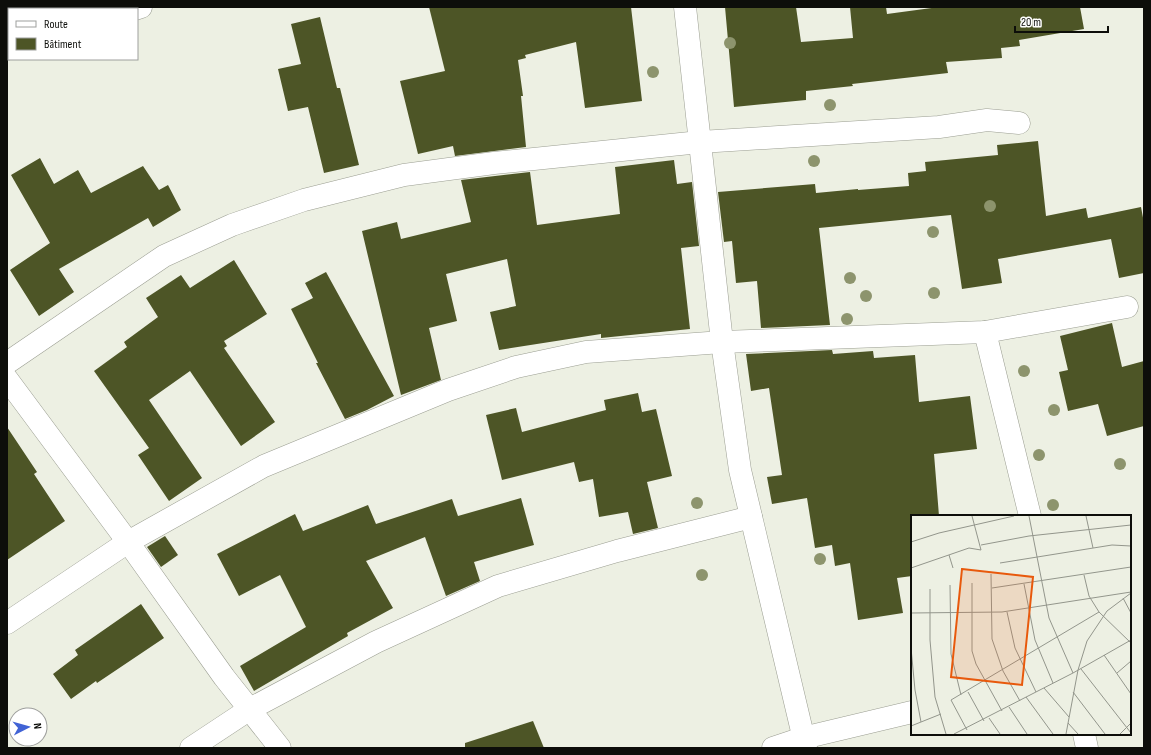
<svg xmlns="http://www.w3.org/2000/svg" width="1151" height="755" viewBox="0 0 1151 755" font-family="'Sofia Sans Condensed',sans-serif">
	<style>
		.building { fill: #4d5526 }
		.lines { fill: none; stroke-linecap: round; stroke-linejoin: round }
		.minor-casing { stroke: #9b9e92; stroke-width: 23 }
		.minor { stroke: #fff; stroke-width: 22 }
		.tree { fill: #8d946d }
		.inset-road { fill: none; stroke: #93968c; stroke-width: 1 }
		.view { fill: #e8590c; fill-opacity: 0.15; stroke: #e8590c; stroke-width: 2 }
		.inset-edge { fill: none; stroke: #0d0e0a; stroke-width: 2 }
	</style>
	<rect width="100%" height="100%" fill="#edf0e3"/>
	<g class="building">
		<path d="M429 7H631L642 101 585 108 576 42 525 55 526 58 518 60 523 96H521L526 147 455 156 453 146 418 154 400 81 445 71Z"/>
		<path d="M725 7H796L801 42 853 38 850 7H886L887 14 939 7H1080L1084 29 1019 40 1020 46 1001 48 1002 58 946 62 948 73 852 84 853 86 806 91V100L734 107Z"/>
		<path d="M320 17 337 88H340L359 165 324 173 308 107 288 111 278 69 301 64 291 24Z"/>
		<path d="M1038 141 1046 216 1086 208 1088 218 1141 207 1144 223V273L1119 278 1111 239 998 259 1002 283 962 289 951 215 819 228 830 325 761 328 757 281 736 283 732 241 724 242 718 192 815 184 816 193 858 189V190L909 186 908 173 926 171 925 162 998 155 997 145Z"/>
		<path d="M40 158 54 184 78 170 91 193 143 166 159 190 168 185 181 210 153 227 148 218 59 269 74 292 39 316 10 270 50 243 11 175Z"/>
		<path d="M674 160 677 184 692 182 699 246 681 248 690 329 601 338V334L499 350 490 312 516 306 507 259 446 274 457 321 429 328 441 380 401 395 362 231 397 222 401 239 471 222 461 180 530 172 537 225 620 214 615 167Z"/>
		<path d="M234 260 267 314 224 341 227 346 224 348 275 422 241 446 190 371 149 400 202 478 169 501 138 455 149 448 94 371 127 347 124 342 158 317 146 298 181 275 190 288Z"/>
		<path d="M326 272 394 396 367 410 345 419 316 363H318L291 309 313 298 305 283Z"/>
		<path d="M1112 323 1122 367 1144 361V426L1107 436 1098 404 1068 411 1059 372 1068 370 1060 336Z"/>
		<path d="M832 350 833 354 873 351 874 358 915 355 919 402 970 396 977 449 934 454 939 516H912V576L897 578 903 613 858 620 850 563 835 566 832 545 815 548 807 498 772 504 767 477 782 475 769 388 751 391 746 354Z"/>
		<path d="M638 393 642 412 656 409 672 476 647 482 658 528 633 534 628 512 599 517 593 479 579 482 574 462 502 480 486 415 516 408 522 432 606 410 604 400Z"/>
		<path d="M7 427 37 472 34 474 65 521 7 560Z"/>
		<path d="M521 498 534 545 474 562 480 581 446 596 425 537 366 561 393 608 347 633 348 636 254 691 240 666 306 627 280 575 239 596 217 554 295 514 303 531 368 505 376 524 452 499 458 516Z"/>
		<path d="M165 536 178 555 161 567 147 547Z"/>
		<path d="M141 604 164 638 97 683 96 681 71 699 53 674 78 655 75 650Z"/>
		<path d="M533 721 544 748H465V743Z"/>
	</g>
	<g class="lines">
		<defs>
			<g id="minor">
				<path d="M685 7 722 342 740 470 806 748"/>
				<path d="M135 9 141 7"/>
				<path d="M7 49 9 48"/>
				<path d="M985 332 1030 516"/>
				<path d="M7 363 164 256 232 225 304 200 404 175 494 163 700 142 939 127 987 120 1019 123"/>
				<path d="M7 379 128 542 224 677 280 748"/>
				<path d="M7 623 128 542 264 466 448 390 516 367 586 352 722 342 985 332 1127 307"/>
				<path d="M1084 734 1087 748"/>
				<path d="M191 748 250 709 376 642 498 586 617 551 751 517"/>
				<path d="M773 748 803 738 912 712"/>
			</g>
		</defs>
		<use href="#minor" class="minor-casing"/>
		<use href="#minor" class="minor"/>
	</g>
	<g class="tree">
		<circle cx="730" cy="43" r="6"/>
		<circle cx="653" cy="72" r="6"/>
		<circle cx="830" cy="105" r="6"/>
		<circle cx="814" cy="161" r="6"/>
		<circle cx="990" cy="206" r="6"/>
		<circle cx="933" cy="232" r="6"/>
		<circle cx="850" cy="278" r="6"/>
		<circle cx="934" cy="293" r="6"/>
		<circle cx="866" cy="296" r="6"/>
		<circle cx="847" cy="319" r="6"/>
		<circle cx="1024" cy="371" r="6"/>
		<circle cx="1054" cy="410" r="6"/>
		<circle cx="1039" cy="455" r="6"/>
		<circle cx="1120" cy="464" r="6"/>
		<circle cx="697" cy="503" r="6"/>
		<circle cx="1053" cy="505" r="6"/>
		<circle cx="820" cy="559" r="6"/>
		<circle cx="702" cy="575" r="6"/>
	</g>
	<g transform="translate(911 515)">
		<rect width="220" height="220" fill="#edf0e3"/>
		<path class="inset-road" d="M118 1 138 103 162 158M175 1 182 33M0 27 28 18 103 1M70 30 118 21 220 10M38 40 42 53M89 48 201 30 220 31M0 53 58 33 70 35 61 1M80 59 81 124 92 156 109 186M173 60 178 81 188 97 220 128M61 68V136L65 149 91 196M113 69 124 125 142 168M39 70 40 139 50 180M81 73 220 52M19 74V125L24 182 35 219M212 83 220 98M96 97 104 133 125 177M0 98 91 97 220 77M0 133 4 175 10 207M193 140 220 179M170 154 220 218M206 158 220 146M133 173 158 202M57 177 73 206M162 177 194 219M115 182 142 219M98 192 116 219M78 203 89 219M157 208 167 219M0 211 30 199M56 215 40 185 188 97M43 219 162 158 220 125M155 219 167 155 176 126 196 96 220 78M209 219 220 208"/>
		<path class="view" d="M51 54 122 62 111 170 40 162Z"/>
		<rect width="220" height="220" class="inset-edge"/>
	</g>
	<rect width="1151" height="755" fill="none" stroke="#0d0e0a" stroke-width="16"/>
	<rect x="8" y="8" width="130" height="52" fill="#ffffff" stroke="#9e9f9d"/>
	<rect x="16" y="21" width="20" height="6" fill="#ffffff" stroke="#9e9f9d"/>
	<text x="44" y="28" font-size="12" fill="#0d0e0a">Route</text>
	<rect x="16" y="38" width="20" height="12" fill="#4d5526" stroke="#9e9f9d"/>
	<text x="44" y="48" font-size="12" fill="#0d0e0a">Bâtiment</text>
	<g transform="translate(28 727) rotate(84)"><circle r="19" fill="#ffffff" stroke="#9e9f9d"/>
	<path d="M0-3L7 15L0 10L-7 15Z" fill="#4163d5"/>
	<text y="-6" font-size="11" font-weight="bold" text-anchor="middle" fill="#0d0e0a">N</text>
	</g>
	<path d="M1015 26v6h93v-6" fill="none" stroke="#0d0e0a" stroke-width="2"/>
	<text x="1021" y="26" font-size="12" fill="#0d0e0a" stroke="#ffffff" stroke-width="3" paint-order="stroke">20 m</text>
</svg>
